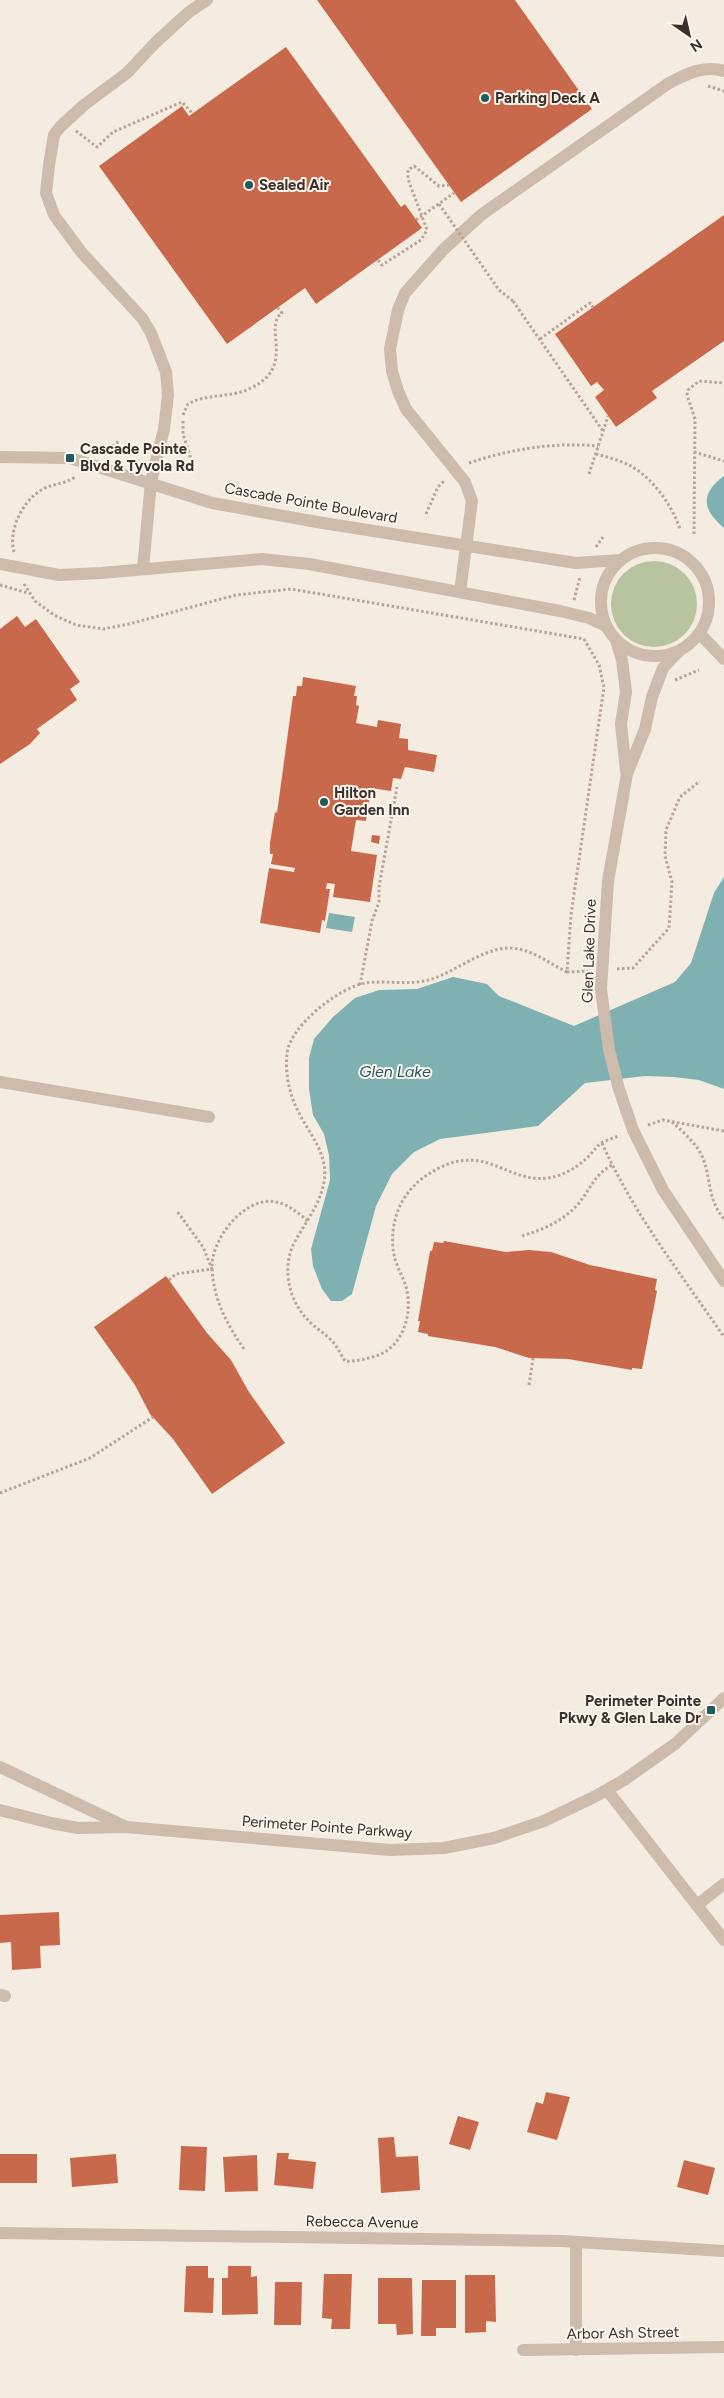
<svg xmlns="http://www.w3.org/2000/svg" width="724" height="2398" viewBox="0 0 724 2398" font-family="Figtree,sans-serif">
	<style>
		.green { fill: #b8c4a0 }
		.water { fill: #7fb0b2 }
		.building { fill: #c8694b }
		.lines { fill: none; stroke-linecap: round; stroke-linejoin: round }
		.path { stroke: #b9a596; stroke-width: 3; stroke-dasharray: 2.5 2.5; stroke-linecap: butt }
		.minor { stroke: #cdbbac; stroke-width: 12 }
		.path-bridge { stroke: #b9a596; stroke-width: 3; stroke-dasharray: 2.5 2.5; stroke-linecap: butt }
		.poi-dot { fill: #1f5a5e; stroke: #fbf5ee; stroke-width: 2 }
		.labels { text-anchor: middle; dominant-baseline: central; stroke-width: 4; stroke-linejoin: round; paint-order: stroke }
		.poi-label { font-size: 15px; font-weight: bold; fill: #3b302b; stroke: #fbf5ee; text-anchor: start }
		.street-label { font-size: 15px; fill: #3b302b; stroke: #fbf5ee }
		.water-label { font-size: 16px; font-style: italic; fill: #1f5a5e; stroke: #fbf5ee }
	</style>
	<rect width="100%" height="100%" fill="#f4ebe1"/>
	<circle class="green" cx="654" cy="604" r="43"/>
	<g class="water">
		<path d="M724 476V528C703 510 699 494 724 476Z"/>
		<path d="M724 877V1089L699 1080 674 1077 645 1076 585 1083 538 1126 440 1139 414 1152 392 1174 376 1206 352 1294 342 1301H331L322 1289 313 1266 311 1249 330 1180 329 1155 324 1134 313 1115 309 1089V1058L314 1039 333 1017 355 998 379 990 417 989 453 977 487 984 499 996 574 1026 675 982 691 963 714 893Z"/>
		<path d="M329 913 355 917 352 932 326 928Z"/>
	</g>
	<g class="building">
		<path d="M317 0H515L592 109 461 202Z"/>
		<path d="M286 47 401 207 405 204 422 228 316 304 305 288 227 344 99 166 182 106 189 116Z"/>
		<path d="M724 215V341L652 391 657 398 616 427 595 397 604 390 597 382 591 386 555 334Z"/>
		<path d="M17 616 25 627 36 619 80 682 70 689 77 700 37 729 40 733 30 744 0 764V629Z"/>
		<path d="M303 677 356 686 354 696H357L356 705 359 706 356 723 377 727 378 720 401 724 399 738 408 739V750L437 755 434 772 405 767 401 779 393 778 391 791 371 788 366 821 356 820 351 851 377 855 370 902 333 897 335 884 327 883 326 889H330L325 921 322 920 320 933 260 923 269 868 294 872 295 868 271 864 273 854H270V843L275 812 277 813 293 696H296L297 686H302Z"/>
		<path d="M372 835 380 836 379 844 371 842Z"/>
		<path d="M444 1241 506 1252 529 1250 551 1252 590 1265 657 1279 655 1290 657 1291 642 1369 632 1368V1370L568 1359 529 1358 495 1347 428 1336V1334L418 1332 420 1321H418L430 1251H432L434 1242 443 1243Z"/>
		<path d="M166 1276 207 1333 231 1360 249 1392 285 1443 212 1494 173 1439 150 1414 135 1385 94 1327Z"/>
		<path d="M59 1912 60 1945 40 1946 41 1968 12 1970 11 1942 0 1943V1915Z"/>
		<path d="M546 2092 570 2097 557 2140 527 2132 536 2102 543 2104Z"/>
		<path d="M458 2116 479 2122 470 2150 449 2144Z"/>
		<path d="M394 2137 396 2157 418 2156 420 2190 381 2193 378 2138Z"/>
		<path d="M181 2146 207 2147 205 2191 179 2190Z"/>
		<path d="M277 2153H289L288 2159 316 2162 313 2189 274 2185Z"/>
		<rect x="0" y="2154" width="37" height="29"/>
		<path d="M116 2154 118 2183 72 2187 70 2158Z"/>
		<path d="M257 2155 258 2191 225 2192 223 2157Z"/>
		<path d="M684 2160 715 2168 708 2195 677 2187Z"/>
		<path d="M186 2266H208V2278H214L213 2313 184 2312Z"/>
		<path d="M228 2266H251V2277L257 2276 258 2314 222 2315V2278H228Z"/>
		<path d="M324 2274H352L350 2329H331L332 2319 322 2318Z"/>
		<path d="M465 2275H495L496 2322 486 2321V2332L465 2333Z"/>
		<path d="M378 2278H412L413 2334 397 2335 396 2324H378Z"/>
		<path d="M422 2280H456V2328H436V2336H421Z"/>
		<path d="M275 2282H302L301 2325H274Z"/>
	</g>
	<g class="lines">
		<g class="path">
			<path d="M708 86 724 91"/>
			<path d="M76 131 97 147 113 132 182 102 193 114"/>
			<path d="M378 260 382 265 421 240 427 230 408 179V170L414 166 439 186 449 185"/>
			<path d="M513 301 603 431"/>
			<path d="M540 339 590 303 593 307"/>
			<path d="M183 415 188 404 194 401C213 394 234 397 251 388 297 366 262 327 282 313L278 308"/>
			<path d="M183 421V434L191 459"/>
			<path d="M694 452 724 461"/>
			<path d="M105 453 120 440"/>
			<path d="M596 454C607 457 619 460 629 465 652 477 672 505 680 529"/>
			<path d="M469 463C510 449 555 442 598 446"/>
			<path d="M589 474 608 416"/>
			<path d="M426 514 438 487 445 480"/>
			<path d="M694 534 695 419 687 395 688 390 699 381 724 383"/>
			<path d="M596 547 603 537"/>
			<path d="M14 552C8 529 23 500 43 489 54 483 63 485 75 477"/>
			<path d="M24 584 35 601 54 615 76 625 103 629 129 624 236 595 291 589 584 639"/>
			<path d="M0 585 28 593"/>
			<path d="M574 600 580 577"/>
			<path d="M584 639 599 665 604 687 571 915 567 972 588 971"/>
			<path d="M675 680 699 670"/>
			<path d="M617 969 633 968 669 928 672 882 665 856 666 830 680 797 700 781"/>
			<path d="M567 972C548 963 531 948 509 948 484 948 456 971 432 979 410 986 387 980 365 983 338 988 289 1027 287 1054 285 1072 289 1093 297 1109 308 1133 329 1153 324 1182 320 1205 305 1223 294 1243 282 1267 288 1300 308 1320 315 1328 326 1334 333 1342 338 1348 341 1355 345 1361 355 1362 369 1358 379 1355 403 1345 412 1315 407 1291 405 1280 398 1270 395 1259 390 1240 393 1217 403 1200 412 1185 424 1176 439 1168 487 1144 507 1183 548 1178 563 1176 578 1167 588 1157 593 1152 596 1147 601 1143 607 1140 613 1138 619 1136"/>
			<path d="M360 985 372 921 379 902V887L397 787"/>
			<path d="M672 1122C682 1131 694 1141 701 1154 712 1176 706 1198 724 1219"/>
			<path d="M648 1125 663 1120 724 1131"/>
			<path d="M602 1143C633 1213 681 1274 724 1337"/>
			<path d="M522 1236C544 1229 564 1221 579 1203 592 1187 593 1176 612 1165"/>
			<path d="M169 1280 176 1274 212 1269 203 1247 177 1211"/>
			<path d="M244 1349C227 1324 214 1301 212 1269 210 1240 245 1195 276 1202 288 1204 298 1213 308 1221"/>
			<path d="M529 1385 533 1358"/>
			<path d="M0 1493 90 1458 153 1417"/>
		</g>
		<g class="minor">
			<path d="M0 457 70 458 212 503 317 522 576 563 620 560"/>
			<circle cx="655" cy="602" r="54"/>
			<path d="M0 564 59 575 101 573 262 559 309 564 560 611 589 618 606 626"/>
			<path d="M143 569 151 482 164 429 168 395 166 372 151 333 142 318 82 253 54 215 46 193 49 165 54 135 60 127 84 105 127 73 156 42 189 12 207 0"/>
			<path d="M460 592 472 501 465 482 406 409 398 391 392 371 390 349 398 310 405 293 443 250 481 215 669 83C686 74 704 65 724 71"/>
			<path d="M699 633 724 659"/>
			<path d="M616 640 622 660 626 692 621 724 626 771"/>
			<path d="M679 651 663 668 652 697 645 729 627 774 608 881 601 989 609 1050 619 1089 633 1130 663 1190 724 1281"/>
			<path d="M0 1082 209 1117"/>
			<path d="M0 1767 124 1826"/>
			<path d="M607 1790 724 1940"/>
			<path d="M0 1810 51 1823 78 1828 126 1827 390 1850 444 1848 494 1838 544 1821 594 1797 624 1780 675 1744 724 1698"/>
			<path d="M697 1905 724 1884"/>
			<path d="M0 1995 5 1996"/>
			<path d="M0 2233 562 2241 724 2251"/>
			<path d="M576 2242V2350"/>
			<path d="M523 2350 724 2347"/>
		</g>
		<g class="path-bridge">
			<path d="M439 204 499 290 513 301"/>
			<path d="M416 220 454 193"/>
		</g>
	</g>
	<g class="poi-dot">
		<circle cx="485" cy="98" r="5"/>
		<circle cx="249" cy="185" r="5"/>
		<rect x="65" y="453" width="10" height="10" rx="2.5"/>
		<circle cx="324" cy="802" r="5"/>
		<rect x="706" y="1705" width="10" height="10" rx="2.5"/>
	</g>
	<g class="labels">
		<g class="poi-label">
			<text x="495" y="98">Parking Deck A</text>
			<text x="259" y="185">Sealed Air</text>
			<text x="80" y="449">Cascade Pointe<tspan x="80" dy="17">Blvd &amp; Tyvola Rd</tspan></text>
			<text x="334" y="793">Hilton<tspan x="334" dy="17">Garden Inn</tspan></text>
			<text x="701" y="1701" text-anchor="end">Perimeter Pointe<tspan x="701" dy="17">Pkwy &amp; Glen Lake Dr</tspan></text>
		</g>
		<g class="street-label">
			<text transform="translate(311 503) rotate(10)">Cascade Pointe Boulevard</text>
			<text transform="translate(589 951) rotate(-88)">Glen Lake Drive</text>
			<text transform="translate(327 1827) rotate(4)">Perimeter Pointe Parkway</text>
			<text transform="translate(362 2222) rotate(1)">Rebecca Avenue</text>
			<text transform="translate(623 2333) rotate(-1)">Arbor Ash Street</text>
		</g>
		<g class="water-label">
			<text x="395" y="1071">Glen Lake</text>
		</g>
	</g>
	<g transform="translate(689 35) rotate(146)" stroke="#fbf5ee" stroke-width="4" paint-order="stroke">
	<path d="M0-4L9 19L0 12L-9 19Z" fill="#3b302b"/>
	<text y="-8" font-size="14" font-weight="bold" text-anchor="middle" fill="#3b302b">N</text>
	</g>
</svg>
